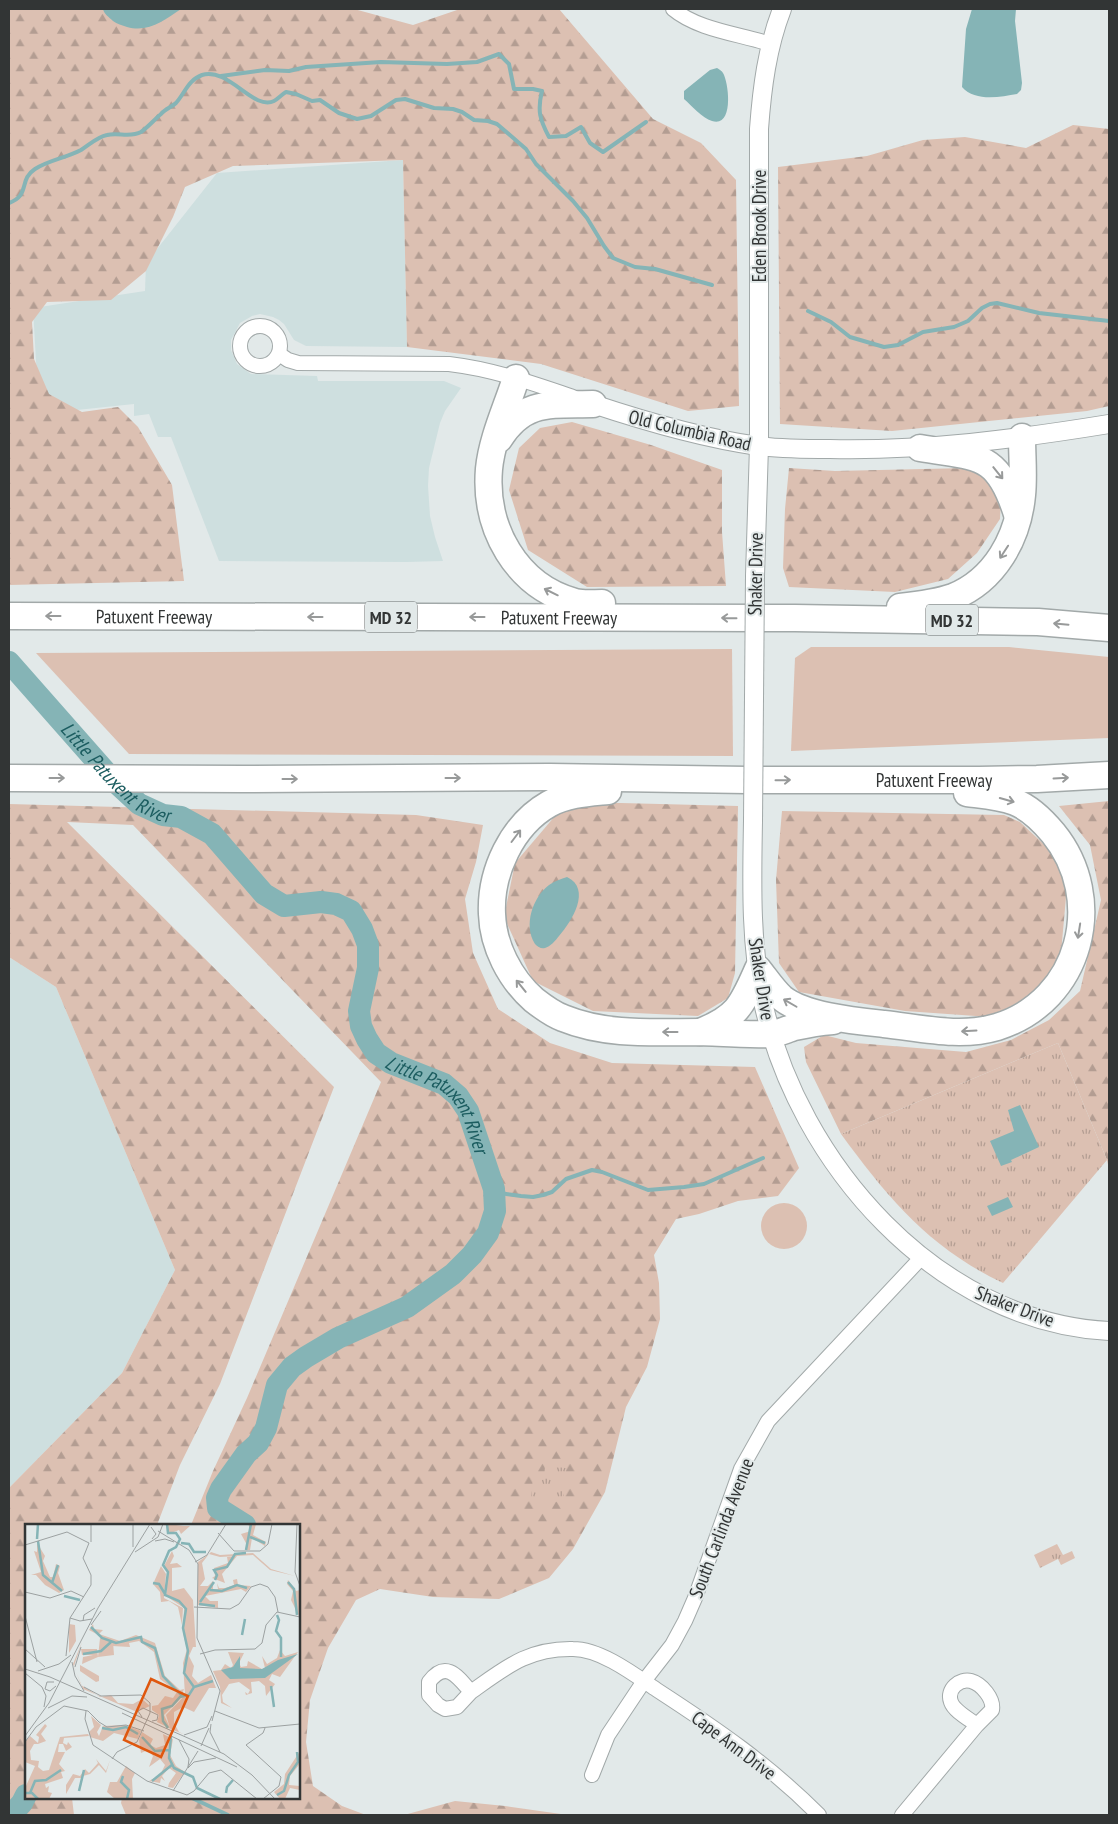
<svg xmlns="http://www.w3.org/2000/svg" width="1118" height="1824" viewBox="0 0 1118 1824" font-family="'PT Sans Narrow',sans-serif">
	<style>
		.built { fill: #cedfdf }
		.grass { fill: #dcc0b2 }
		.forest { fill: url(#forest-firs) }
		.park { fill: url(#park-tufts) }
		.water { fill: #85b4b6 }
		.lines { fill: none; stroke-linecap: round; stroke-linejoin: round }
		.stream { stroke: #85b4b6; stroke-width: 4 }
		.river { stroke: #85b4b6; stroke-width: 22 }
		.minor-casing { stroke: #a2a9a9; stroke-width: 16 }
		.tertiary-casing { stroke: #a2a9a9; stroke-width: 20 }
		.motorway-casing { stroke: #a2a9a9; stroke-width: 29 }
		.minor { stroke: #fff; stroke-width: 14 }
		.tertiary { stroke: #fff; stroke-width: 18 }
		.motorway { stroke: #fff; stroke-width: 26 }
		.tertiary-bridge-casing { stroke: #a2a9a9; stroke-width: 20; stroke-linecap: butt }
		.tertiary-bridge { stroke: #fff; stroke-width: 18 }
		.oneway { stroke: #989a9a }
		.labels { text-anchor: middle; dominant-baseline: central; stroke-width: 4; stroke-linejoin: round; paint-order: stroke }
		.shield { fill: #e2e9e9; stroke: #676b6b; stroke-width: 1 }
		.shield-label { font-size: 18px; font-weight: bold; fill: #323535 }
		.street-label { font-size: 19px; fill: #323535; stroke: #e2e9e9 }
		.water-label { font-size: 20px; font-style: italic; fill: #1c5d60; stroke: #e2e9e9 }
		.inset-river { fill: none; stroke: #85b4b6; stroke-width: 2.5 }
		.inset-road { fill: none; stroke: #9ca1a1; stroke-width: 1 }
		.view { fill: #df570e; fill-opacity: 0.15; stroke: #df570e; stroke-width: 2.5 }
		.inset-edge { fill: none; stroke: #323535; stroke-width: 2.5 }
	</style>
	<defs>
		<pattern id="forest-firs" width="22" height="20" patternUnits="userSpaceOnUse" patternTransform="scale(1.25)"><rect width="22" height="20" fill="#dcc0b2"/><path d="M5 1l3.5 6h-7zM16 11l3.5 6h-7z" fill="#b39d92"/></pattern>
		<pattern id="park-tufts" width="24" height="20" patternUnits="userSpaceOnUse" patternTransform="scale(1.25)"><rect width="24" height="20" fill="#dcc0b2"/><path d="M3 7l-1-3M5 7V3M7 7l1-3M15 17l-1-3M17 17v-4M19 17l1-3" fill="none" stroke="#b39d92"/></pattern>
	</defs>
	<rect width="100%" height="100%" fill="#e2e9e9"/>
	<g class="built">
		<path d="M403 160 407 347 306 346 294 340 284 324 279 320 273 317 260 314 252 316 240 323 231 340V350L237 364 251 374 317 376 318 381H444L461 388 445 411 440 423 429 468 428 486 430 516 435 537 443 561 407 562 219 561 171 437H158L149 414 134 416V404L39 414 33 308 145 291 146 263 217 173Z"/>
		<path d="M9 957 56 987 175 1270 122 1373 9 1488Z"/>
	</g>
	<g class="grass">
		<path d="M811 647H1009L1109 657V738L791 751 795 658Z"/>
		<path d="M732 649 733 756 129 754 36 653Z"/>
		<circle cx="784" cy="1226" r="23"/>
	</g>
	<g class="forest">
		<path d="M9 9H354L413 25 460 9H559L653 119 701 143 736 180 739 406 688 411 541 364 407 347 403 160 233 166 185 187 173 217 146 271 111 300 47 302 32 322 34 359 49 394 82 412 118 407 138 427 172 485 184 581 9 585Z"/>
		<path d="M1073 125 1109 129V406L1087 411 892 431 780 424 778 167 867 156 923 140 965 137 1026 148Z"/>
		<path d="M572 422 651 445 722 470V532L726 586 587 587 528 550 509 490 519 448 540 428Z"/>
		<path d="M789 468 835 471 968 468 986 479 1001 499 1000 519 977 553 948 579 895 592 789 587 783 568 785 509Z"/>
		<path d="M1109 801V1169L1107 1160 1058 1043 841 1134 806 1062 804 1047 824 1035 856 1043 966 1052 1011 1040 1049 1020 1080 991 1101 900 1090 845 1059 806Z"/>
		<path d="M582 802 738 806 735 973 728 998 698 1016 593 1011 533 981 504 917 515 863 555 816Z"/>
		<path d="M9 804 416 815 483 825 476 862 465 899 473 953 498 1009 550 1043 612 1063 755 1067 799 1168 778 1196 738 1201 699 1214 676 1219 654 1255 659 1283 660 1319 647 1367 626 1407 605 1492 573 1549 549 1578 499 1599 433 1597 380 1589 356 1600 328 1648 310 1700 306 1742 313 1786 342 1806 366 1815H126L121 1803 122 1798H299V1525H191L213 1471 247 1398 381 1082 133 825 67 822 334 1087 220 1384 180 1465 157 1525H26V1798H72L74 1815H9V1488L122 1373 175 1270 56 987 9 957Z"/>
		<path d="M782 811 1004 815 1020 822 1050 850 1067 886 1061 953 1038 992 990 1017 905 1011 799 992 779 963 776 880Z"/>
		<path d="M455 1801 505 1806 568 1815H404Z"/>
	</g>
	<g class="park">
		<path d="M1058 1043 1107 1160 1003 1283C929 1248 888 1198 841 1134Z"/>
		<path d="M545 1466 566 1468 563 1502 531 1500 533 1479H544Z"/>
		<path d="M1057 1544 1063 1555 1072 1551 1075 1558 1061 1565 1058 1559 1040 1568 1034 1555Z"/>
	</g>
	<g class="water">
		<path d="M103 9H181C164 20 149 33 127 27 122 25 117 24 113 21 109 17 104 14 103 9Z"/>
		<path d="M972 9H1016L1015 21 1022 83 1021 90 1017 94C1000 97 975 102 962 87L966 29Z"/>
		<path d="M717 68C719 69 722 71 723 73 729 83 734 128 712 121 702 118 692 106 684 99V91L710 70Z"/>
		<path d="M567 877C592 889 572 921 559 936 556 940 550 947 545 948 541 949 538 947 535 944 523 925 533 897 549 885 555 881 561 879 567 877Z"/>
		<path d="M1020 1105 1039 1147 1011 1160 1012 1162 1001 1166 990 1141 1014 1131 1008 1110Z"/>
		<path d="M1008 1197 1013 1207 992 1216 987 1206Z"/>
	</g>
	<g class="lines">
		<g class="stream">
			<path d="M221 76 265 70 289 71 306 67 381 62 447 64 477 62 499 54 509 64 514 89H533L542 91C537 111 540 120 549 137L566 136 581 127 590 143 603 152 646 122"/>
			<path d="M9 203C31 195 18 180 35 169 49 160 66 158 81 150 89 145 97 137 107 135 118 132 130 138 141 132 148 127 154 120 161 114 165 109 172 107 176 103 185 93 188 80 202 75 229 67 253 111 274 101 278 99 281 95 286 92L296 94 312 101 320 100 339 113 357 119 371 116 396 100 405 99 434 108 453 109 462 112 474 120 488 121 497 124 526 149 536 164 573 201 587 218 604 246 613 258 635 267 655 269 712 285"/>
			<path d="M808 311 831 322 850 337 884 347 898 345 923 332 954 327 968 321 982 308 990 304 997 303 1039 313 1109 321"/>
			<path d="M494 1189 506 1194 521 1196 533 1197 543 1195 552 1192 566 1179 592 1170 602 1172 648 1190 684 1187 704 1184 763 1158"/>
			<path d="M192 1798 228 1815"/>
		</g>
		<g class="river">
			<path id="s1" d="M9 662 113 780 139 804 163 815 181 817 212 834 264 894 284 906 321 902 336 904 351 911 362 929 368 945V968L359 1011 361 1026 367 1039 376 1053 391 1063 444 1084 458 1096 468 1111 494 1189 495 1211 488 1233 472 1255 453 1274 407 1307 338 1338 306 1357 292 1367 277 1385 266 1428 258 1443 246 1454 221 1489 217 1498 218 1508 245 1525"/>
			<path d="M11 1815 22 1803 26 1795"/>
		</g>
		<defs>
			<g id="minor">
				<path d="M673 9C698 30 740 34 770 44"/>
				<circle cx="260" cy="346" r="20"/>
				<path d="M279 354 288 360 298 363 449 364C492 369 532 383 573 397"/>
				<path d="M471 1692 457 1707 445 1709 438 1705 429 1695V1682C446 1659 458 1677 471 1692 505 1668 528 1648 573 1649 601 1649 635 1675 657 1690 717 1729 768 1764 819 1815"/>
				<path d="M592 1775 608 1735 644 1681 672 1645 685 1621 695 1598 741 1469 768 1421 921 1258"/>
				<path d="M902 1815 977 1725 992 1710C994 1699 982 1684 971 1681 960 1678 946 1689 951 1702 954 1711 969 1719 977 1725"/>
			</g>
			<g id="tertiary">
				<path d="M593 404C647 422 702 438 758 446 782 449 807 449 830 449 924 451 1017 439 1109 424"/>
				<path d="M755 576 759 446V129C762 88 767 48 782 9"/>
				<path d="M753 821C752 880 750 943 763 1002 798 1163 937 1322 1109 1331"/>
			</g>
			<g id="motorway">
				<path d="M516 378C507 407 492 438 489 469 484 528 516 586 575 602 583 604 593 603 602 603"/>
				<path d="M499 439C524 399 552 405 593 404"/>
				<path d="M920 448C978 458 997 451 1017 514"/>
				<path d="M900 607C918 605 936 603 953 597 995 580 1018 538 1022 495 1024 476 1022 456 1022 437"/>
				<path id="s2" d="M9 616 795 618 1038 622 1109 628"/>
				<path id="s3" d="M9 778 242 779 550 777 747 780H979L1037 779 1109 775"/>
				<path d="M608 791C588 793 567 794 549 804 512 825 490 872 492 914 493 946 510 979 534 1000 543 1007 552 1014 563 1018 607 1036 655 1032 701 1032 724 1033 747 1035 770 1034 778 1034 787 1029 795 1027 808 1024 820 1022 833 1021"/>
				<path d="M700 1032C738 1017 742 1005 758 969 766 979 773 990 782 998 804 1016 856 1021 884 1024 921 1028 960 1038 997 1027 1081 1001 1107 899 1053 833 1043 821 1030 808 1015 802 1000 796 983 795 967 793"/>
			</g>
		</defs>
		<use href="#minor" class="minor-casing"/>
		<use href="#tertiary" class="tertiary-casing"/>
		<use href="#motorway" class="motorway-casing"/>
		<use href="#minor" class="minor"/>
		<use href="#tertiary" class="tertiary"/>
		<use href="#motorway" class="motorway"/>
		<defs>
			<path id="tertiary-bridge" d="M753 821 755 576"/>
		</defs>
		<use href="#tertiary-bridge" class="tertiary-bridge-casing"/>
		<use href="#tertiary-bridge" class="tertiary-bridge"/>
	</g>
	<defs><path id="oneway-shaft" d="M-6 0H5M1.5-3L5.5 0L1.5 3" fill="none" stroke-width="1.6" stroke-linecap="round" stroke-linejoin="round" transform="scale(1.25)"/></defs>
	<g class="oneway">
		<use href="#oneway-shaft" transform="translate(998 473) rotate(51)"/>
		<use href="#oneway-shaft" transform="translate(1004 552) rotate(123)"/>
		<use href="#oneway-shaft" transform="translate(551 592) rotate(-154)"/>
		<use href="#oneway-shaft" transform="translate(53 616) rotate(-180)"/>
		<use href="#oneway-shaft" transform="translate(315 617) rotate(-180)"/>
		<use href="#oneway-shaft" transform="translate(477 617) rotate(-180)"/>
		<use href="#oneway-shaft" transform="translate(729 618) rotate(-179)"/>
		<use href="#oneway-shaft" transform="translate(1061 624) rotate(-175)"/>
		<use href="#oneway-shaft" transform="translate(57 778)"/>
		<use href="#oneway-shaft" transform="translate(453 778)"/>
		<use href="#oneway-shaft" transform="translate(1061 778) rotate(-3)"/>
		<use href="#oneway-shaft" transform="translate(290 779)"/>
		<use href="#oneway-shaft" transform="translate(783 780) rotate(-1)"/>
		<use href="#oneway-shaft" transform="translate(1007 800) rotate(16)"/>
		<use href="#oneway-shaft" transform="translate(516 836) rotate(-53)"/>
		<use href="#oneway-shaft" transform="translate(1079 931) rotate(99)"/>
		<use href="#oneway-shaft" transform="translate(521 986) rotate(-129)"/>
		<use href="#oneway-shaft" transform="translate(790 1003) rotate(-150)"/>
		<use href="#oneway-shaft" transform="translate(969 1031) rotate(177)"/>
		<use href="#oneway-shaft" transform="translate(670 1032) rotate(-180)"/>
	</g>
	<g class="labels">
		<g class="shield">
			<rect x="365" y="601.5" width="52" height="31" rx="4"/>
			<rect x="926" y="604.5" width="52" height="31" rx="4"/>
		</g>
		<g class="shield-label">
			<text x="391" y="617">MD 32</text>
			<text x="952" y="620">MD 32</text>
		</g>
		<g class="street-label">
			<text transform="translate(759 226) rotate(-90)">Eden Brook Drive</text>
			<text transform="translate(690 430) rotate(13)">Old Columbia Road</text>
			<text transform="translate(755 574) rotate(-89)">Shaker Drive</text>
			<text stroke="none"><textPath href="#s2" startOffset="145">Patuxent Freeway</textPath></text>
			<text stroke="none"><textPath href="#s2" startOffset="550">Patuxent Freeway</textPath></text>
			<text stroke="none"><textPath href="#s3" startOffset="925">Patuxent Freeway</textPath></text>
			<text transform="translate(762 979) rotate(81)">Shaker Drive</text>
			<text transform="translate(1015 1306) rotate(21)">Shaker Drive</text>
			<text transform="translate(721 1528) rotate(-69)">South Carlinda Avenue</text>
			<text transform="translate(734 1745) rotate(37)">Cape Ann Drive</text>
		</g>
		<g class="water-label">
			<text stroke="none"><textPath href="#s1" startOffset="155">Little Patuxent River</textPath></text>
			<text stroke="none"><textPath href="#s1" startOffset="680">Little Patuxent River</textPath></text>
		</g>
	</g>
	<g transform="translate(25 1524)">
		<rect width="275" height="275" fill="#e2e9e9"/>
		<path d="M186 28 195 31 228 29 246 45 270 52 245 46 228 31 195 33 184 30Z" fill="#dcc0b2"/>
		<path d="M143 0 159 2H165L156 10 154 6 146 9 143 7ZM223 0H231L228 11 241 18 240 22 227 14 225 26H220L222 21 216 10 226 7ZM12 19 20 32 18 37 25 53H28L31 40 35 42 33 49 39 66 34 69 20 61 11 51H6L16 48 9 27 12 28ZM147 27 149 32 145 40 152 39 157 43 147 44V67L159 64 168 76 171 123H168L164 132 169 142 167 152 173 159 186 151 191 164H184L169 188 158 183 149 188V199L154 208 161 211 148 206 132 198 134 191 127 186V182L133 181 140 172 148 174 152 168 135 155 129 128 114 117 104 119 105 123 87 122V118L64 106 68 100 69 105 78 106 74 110 95 117 111 111 130 119 140 152 155 166 159 165 156 174 139 191 145 204 141 191 160 171 158 139 162 125 158 109 159 84 141 72 143 48 139 42ZM184 30 177 39 180 55 175 62H183L188 57V65H193L192 59 194 64H200L209 61 208 56 212 55 213 61 226 62 221 68 216 65 180 72 185 77H193V84L173 81V38ZM212 32 197 50 200 59 187 54 190 52 189 44 203 39 202 33ZM136 42 141 50 139 74 158 84 157 101 153 83 144 77 136 78 135 68 128 60ZM263 56 271 67 275 66 274 92 266 76 268 67 262 60ZM57 118 49 142 56 161 75 173 86 171 93 179 108 180 117 175 125 182 112 188 58 165 48 140ZM56 125H72L73 133 57 140 58 133 68 131H57ZM55 141 74 152V157L71 158 55 147ZM66 192 76 201 72 208 74 212 78 202 100 201 116 207 113 215 89 209 78 217 65 213 64 208 69 203ZM117 208 128 215 125 221 131 224 140 221 138 210 148 215 145 231 151 242 160 248 148 264 143 263 144 259 151 249 144 244 137 252 140 257 136 254 135 259 124 257 135 251 140 241 135 235 124 243 128 232 123 226 116 229 114 216ZM275 227 274 241 265 252 264 261 275 262V266L265 264 260 275H255L249 268 259 260 260 250Z" fill="#dcc0b2"/>
		<path d="M44 100 50 101 51 117 44 129ZM75 114 88 118 89 131 73 133ZM255 126 260 132 273 128 255 153 247 150 244 156 250 160 241 172 240 162 234 157 226 158 227 169 221 171 220 168 223 170 225 166 214 158 204 160 197 171 198 178 207 184 196 179 195 163 188 147 196 146 200 140 206 144 208 141 203 128 219 129 214 139 216 143 222 142 223 137 237 145 240 144 237 132 242 140 252 134ZM20 200 22 202 16 210 21 217 13 220H9L5 227 6 236 14 237 13 243 18 247 24 246 35 213 63 210 64 212 39 214 38 219 42 221 43 218 47 223 41 227 38 220H34L33 228H40L34 240 40 247 36 248 38 254 20 260 21 264 24 262 23 268 27 269 24 275H0L1 262 10 242 0 238V218L5 212 13 219 14 213 11 211ZM71 235 81 247 85 236 81 249 74 241 65 250 58 252 55 267 56 254H50L41 270V261L48 250 55 252 60 245 64 249 73 239ZM101 242 110 249 107 255 108 275H90L82 268 85 258H92Z" fill="#dcc0b2"/>
		<path d="M273 130 240 154 205 155 196 146 208 143 215 132V144L237 145 253 136Z" fill="#85b4b6"/>
		<path class="inset-river" d="M142 0 143 9H151L155 15 151 23 144 27 138 41 143 48 140 71 154 77 161 85 158 104 163 127 159 149 169 163 164 171 155 173 147 182 137 185 138 197 143 204M225 13 240 19M12 15 13 0M13 17 18 51 37 67M156 19 164 20 169 28H181M221 26 226 0M190 56 192 51 189 46 202 43 210 30 221 29M263 58 269 65 272 91M27 59 33 41M128 59 134 60 140 70M185 66 197 67 212 61 222 64M39 72 55 76M175 78 189 58M174 80 190 82M252 91 254 96 251 107 256 114V133M66 103 77 114 91 119 116 113 117 118 130 124 138 152 158 173M217 111 220 95M58 130 76 127 86 118M246 162 249 183M169 163 188 157M77 204 88 206 101 203 113 210M146 212 144 234 149 244 168 253 172 264 195 275M117 213 130 227 144 226M98 252 96 258 104 266 102 275M127 257 148 240M54 267 59 246M0 269H7L13 275M5 269 10 257 21 256 36 246M201 269 202 263 208 256M252 271 259 267 264 251 273 238 272 228"/>
		<path class="inset-road" d="M108 0V23M272 0 270 48 275 62M126 3 131 10 127 15M133 7 164 26 173 40 172 114 195 167 187 197M193 9 209 27H235L243 20 247 0M130 17 140 15 149 18M66 18V0M0 21 42 8 64 19M110 28 133 13 138 0M170 38 182 31 201 0M0 68 25 74 46 67 59 73M169 83 205 85 214 80 226 63 235 60 243 63 250 73 253 88M252 88 275 93M0 92 12 138M45 94 55 97 67 95M58 97 59 91 70 84M66 101 76 87M0 125 20 143M175 130 190 126 230 125 237 119 241 101 252 88M41 132 45 94 66 61V51L58 34 64 19M47 138 50 152 59 167M50 143 56 123M0 145 25 153 199 230 227 251 250 275M13 147 34 140 46 131M0 149 17 163 21 172 19 183M29 158H22L20 165 25 167 31 162M59 163 76 172 116 171 125 179V189L112 218 92 228 87 235M23 184 47 172 62 173M61 187 60 195 68 221 122 257 162 271 169 267 184 249 196 246 232 275M190 187 234 204 275 200M97 189 212 243M117 193 113 187 118 184 133 191 132 196 127 197M74 198 82 203 101 201 119 207M186 200 185 208 195 228M159 211 182 203 187 192M0 212 24 179 73 84 125 0M154 216 164 235 163 243M0 218 11 203 39 182 63 187 74 198M176 222 184 204M163 244 169 238 191 234M148 267 173 227M238 275 254 262 256 253 221 221 238 209 240 204"/>
		<path class="view" d="M126 155 163 172 136 233 99 216Z"/>
		<rect width="275" height="275" class="inset-edge"/>
	</g>
	<rect width="1118" height="1824" fill="none" stroke="#323535" stroke-width="20"/>
</svg>
